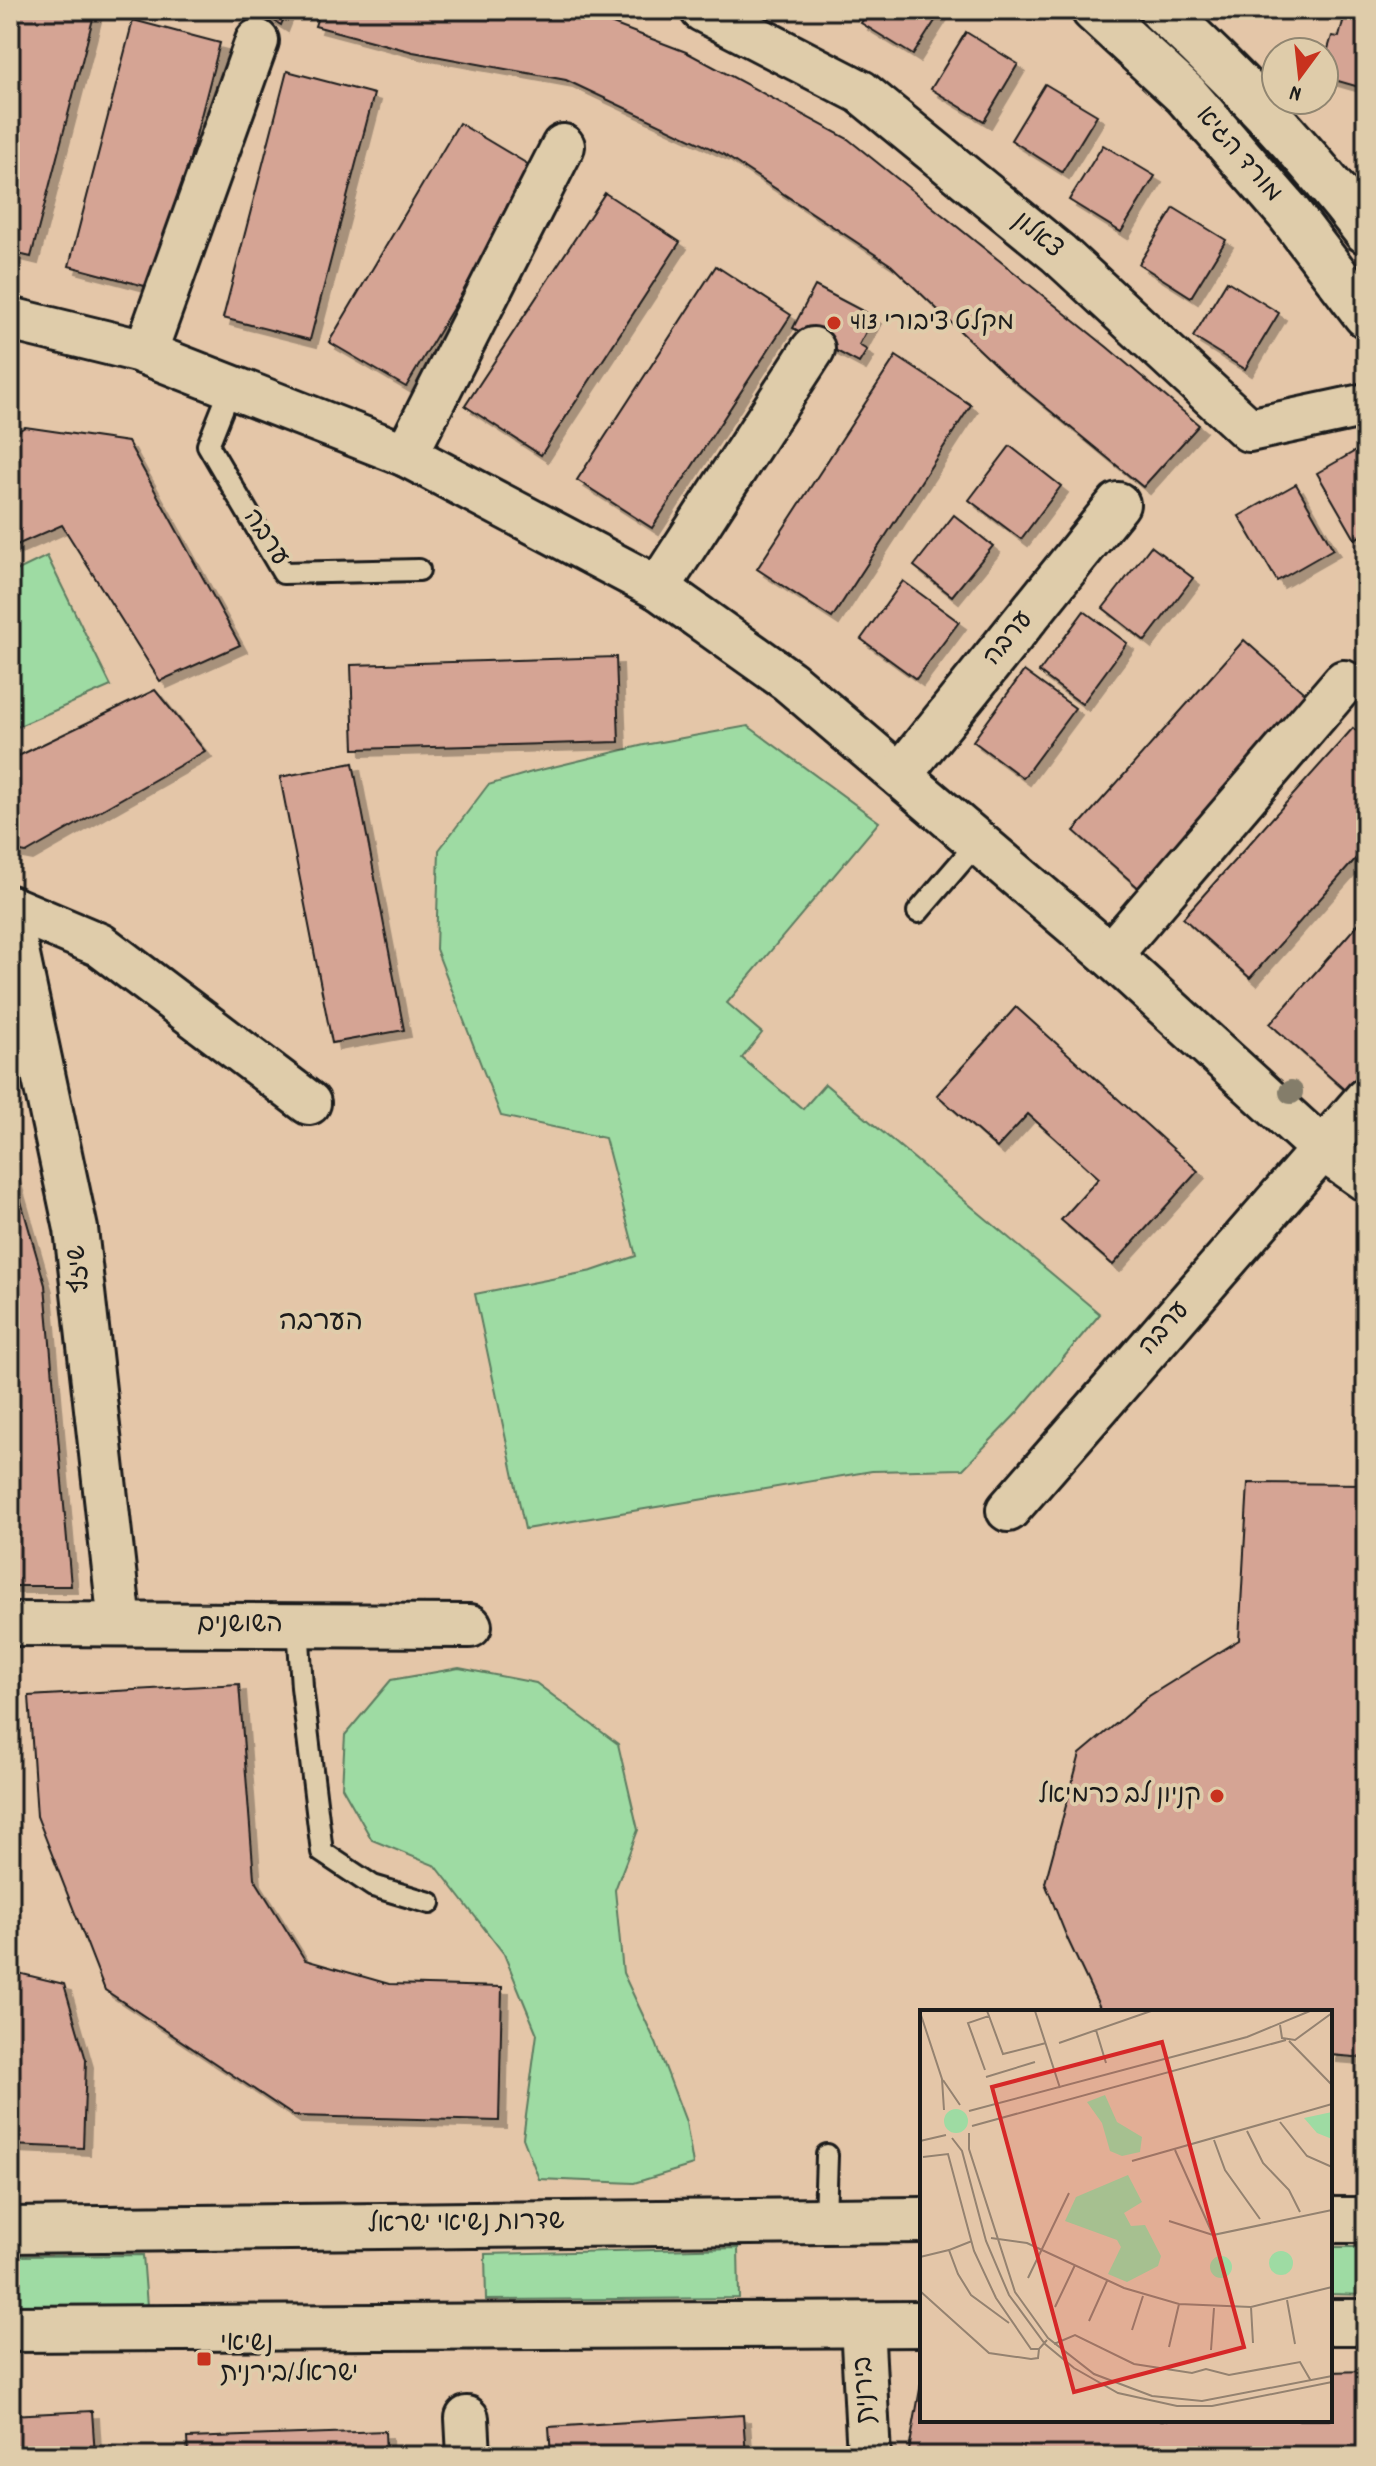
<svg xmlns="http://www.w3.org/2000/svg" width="1376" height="2466" viewBox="0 0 1376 2466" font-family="Dekko,'Playpen Sans Hebrew',sans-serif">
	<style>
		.green { fill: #9edba3; stroke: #5d7c60; stroke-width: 2 }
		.building { fill: #d5a494; stroke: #1c1c1c; stroke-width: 2; filter: url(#shadow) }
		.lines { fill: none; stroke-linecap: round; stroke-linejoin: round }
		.service-casing { stroke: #1c1c1c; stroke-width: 26 }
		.minor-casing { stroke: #1c1c1c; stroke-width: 48 }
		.tertiary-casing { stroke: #1c1c1c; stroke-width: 50 }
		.secondary-casing { stroke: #1c1c1c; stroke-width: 50 }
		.service { stroke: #dfccaa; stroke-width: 20 }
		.minor { stroke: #dfccaa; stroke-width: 42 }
		.tertiary { stroke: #dfccaa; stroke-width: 44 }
		.secondary { stroke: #dfccaa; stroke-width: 44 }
		.tree { fill: #847d6a }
		.poi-dot { fill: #c8321e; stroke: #dfccaa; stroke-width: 3 }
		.labels { text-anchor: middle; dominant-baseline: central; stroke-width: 8; stroke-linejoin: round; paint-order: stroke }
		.street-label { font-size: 26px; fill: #1c1c1c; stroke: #dfccaa }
		.poi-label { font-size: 26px; fill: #1c1c1c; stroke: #dfccaa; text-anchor: start }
		.neighbourhood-label { font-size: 28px; fill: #1c1c1c; stroke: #dfccaa }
		.inset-road { fill: none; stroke: #948270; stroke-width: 2 }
		.view { fill: #d62828; fill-opacity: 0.15; stroke: #d62828; stroke-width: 4 }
		.inset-edge { fill: none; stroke: #1c1c1c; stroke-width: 4 }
	</style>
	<defs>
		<filter id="shadow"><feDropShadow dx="7" dy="7" stdDeviation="0" flood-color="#0004"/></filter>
	</defs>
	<rect width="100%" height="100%" fill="#e4c6a8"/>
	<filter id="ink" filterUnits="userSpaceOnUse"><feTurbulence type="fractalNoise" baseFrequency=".0125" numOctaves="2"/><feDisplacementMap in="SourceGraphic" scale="16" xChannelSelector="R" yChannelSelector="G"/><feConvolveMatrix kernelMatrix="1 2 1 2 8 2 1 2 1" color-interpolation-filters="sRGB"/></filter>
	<g filter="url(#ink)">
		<g class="green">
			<path d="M47 556 111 686 10 730V574Z"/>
			<path d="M748 726 879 822 727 1003 762 1033 742 1058 803 1109 825 1084 1100 1314 1017 1413 963 1469 872 1471 525 1529 475 1294 592 1271 636 1256 605 1138 501 1116 436 949 439 850 488 785 532 772 644 745Z"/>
			<path d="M459 1668 536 1683 618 1744 638 1830 615 1890 623 1973 656 2043 686 2122 693 2165 634 2183 539 2179 523 2138 537 2034 504 1954 436 1866 372 1840 342 1787 345 1735 391 1680Z"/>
			<path d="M1330 2247H1366V2295L1330 2294Z"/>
			<path d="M738 2248 739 2298 486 2300 485 2254Z"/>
			<path d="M143 2255 147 2306H10V2256Z"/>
		</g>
		<g class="building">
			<path d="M10 10 95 11 31 257 10 252Z"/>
			<path d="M257 10H287L281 25Z"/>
			<path d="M320 10H576L686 52 848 139 1107 347 1199 425 1143 487 1003 372 891 265 723 154 566 80 413 52 315 26Z"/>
			<path d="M870 10H942L913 55 861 23Z"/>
			<path d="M1346 10H1366V89L1324 77V62L1332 36 1339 37Z"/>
			<path d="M133 20 220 43 156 289 69 266Z"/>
			<path d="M966 32 1018 64 984 121 931 89Z"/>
			<path d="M287 71 374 94 310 340 223 318Z"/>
			<path d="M1045 84 1097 115 1062 172 1011 140Z"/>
			<path d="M459 123 536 169 406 387 329 342Z"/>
			<path d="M1103 145 1155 176 1121 232 1069 200Z"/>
			<path d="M605 193 680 242 541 455 465 406Z"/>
			<path d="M1174 208 1226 240 1191 297 1139 264Z"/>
			<path d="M716 266 791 315 652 528 577 480Z"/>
			<path d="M1227 281 1279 313 1245 369 1193 337Z"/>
			<path d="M815 286 874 317 859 345 867 350 859 363 793 328Z"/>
			<path d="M896 356 971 405 832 618 757 569Z"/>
			<path d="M25 427 128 442 240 645 160 681 62 525 10 548V436Z"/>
			<path d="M1366 445V532L1355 539 1317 473Z"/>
			<path d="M1010 446 1061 486 1021 539 969 500Z"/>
			<path d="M1296 484 1333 549 1277 581 1239 516Z"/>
			<path d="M954 515 993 546 952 596 914 566Z"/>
			<path d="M1151 546 1193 578 1145 641 1103 608Z"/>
			<path d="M903 581 959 622 916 679 861 639Z"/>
			<path d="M1084 611 1127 643 1082 704 1039 672Z"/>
			<path d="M1244 640 1311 699 1141 890 1074 831Z"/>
			<path d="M616 657 619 742 354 749 351 665Z"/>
			<path d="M1024 671 1075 708 1023 778 973 741Z"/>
			<path d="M155 690 205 751 26 853 10 850V760Z"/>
			<path d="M1353 728 1366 739V847L1250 978 1183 918Z"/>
			<path d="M353 763 404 1030 332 1043 280 777Z"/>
			<path d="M1366 915V1071L1347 1092 1270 1024Z"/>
			<path d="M1016 1007 1198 1171 1113 1265 1061 1220 1099 1178 1028 1114 997 1148 937 1095Z"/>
			<path d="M10 1163 45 1285 71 1586H10Z"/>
			<path d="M1248 1483 1366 1484V2058L1330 2055V2012H1102L1068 1940 1045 1883 1080 1754 1149 1696 1239 1640Z"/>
			<path d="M239 1684 254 1878 305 1960 389 1984 502 1987 499 2121 294 2116 105 1990 37 1816 29 1696Z"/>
			<path d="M10 1971 64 1984 86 2060 83 2148 10 2145Z"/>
			<path d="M1365 2371 1366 2456H908L922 2378V2420H1330V2372Z"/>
			<path d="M92 2411 95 2456H10V2415Z"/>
			<path d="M743 2415 746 2456H551L549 2427Z"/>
			<path d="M385 2431 386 2456H188L187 2438Z"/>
		</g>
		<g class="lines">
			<defs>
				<g id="service">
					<path d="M232 385 208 445 283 573 419 570"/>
					<path d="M918 912 979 841"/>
					<path d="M298 1625 302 1687 322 1852 373 1886 430 1903"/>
					<path d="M825 2220 827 2155"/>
				</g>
				<g id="minor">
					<path d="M702 10 861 92 1058 253 1249 430 1366 405"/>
					<path d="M10 319 137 350 406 455 658 588 789 681 1110 955 1322 1149 1366 1180"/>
					<path d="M145 353 257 41"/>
					<path d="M406 455 563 146"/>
					<path d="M658 588 813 349"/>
					<path d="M900 775 1118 504"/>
					<path d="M10 907 100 945 309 1103"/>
					<path d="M10 918 76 1229 120 1624"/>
					<path d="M1110 955 1344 682"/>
					<path d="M1008 1510 1366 1099"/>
					<path d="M10 1624 470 1626"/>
					<path d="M862 2324 869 2456"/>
					<path d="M467 2418 469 2456"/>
				</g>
				<g id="tertiary">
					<path d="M1094 10 1186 95 1288 212 1366 315"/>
					<path d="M1162 10C1236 78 1305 151 1366 231"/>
				</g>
				<g id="secondary">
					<path d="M1330 2220H1366"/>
					<path d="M10 2230 922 2220"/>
					<path d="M1330 2322H1366"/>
					<path d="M10 2329 922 2324"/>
				</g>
			</defs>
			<use href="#service" class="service-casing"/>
			<use href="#minor" class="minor-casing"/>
			<use href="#tertiary" class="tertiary-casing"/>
			<use href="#secondary" class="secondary-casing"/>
			<use href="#service" class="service"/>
			<use href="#minor" class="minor"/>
			<use href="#tertiary" class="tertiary"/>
			<use href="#secondary" class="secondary"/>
		</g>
		<circle class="tree" cx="1291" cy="1092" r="12"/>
	</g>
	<g class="poi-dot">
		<circle cx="834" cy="323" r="8"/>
		<circle cx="1217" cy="1796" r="8"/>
		<rect x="196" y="2351" width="16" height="16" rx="4"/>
	</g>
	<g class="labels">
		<g class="street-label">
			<text transform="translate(1238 155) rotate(49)">מורד הגיא</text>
			<text transform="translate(1037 236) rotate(40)">צאלון</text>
			<text transform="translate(265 538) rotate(57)">ערבה</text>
			<text transform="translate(1009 639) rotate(-51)">ערבה</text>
			<text transform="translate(80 1269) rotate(-96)">שיזף</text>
			<text transform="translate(1165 1329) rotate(-49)">ערבה</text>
			<text x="240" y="1625">השושנים</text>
			<text transform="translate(466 2224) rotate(-1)">שדרות נשיאי ישראל</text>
			<text transform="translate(866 2390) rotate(-93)">בירנית</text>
		</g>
		<g class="poi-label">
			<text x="850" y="323">מקלט ציבורי 413</text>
			<text x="1201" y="1796" text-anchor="end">קניון לב כרמיאל</text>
			<text x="220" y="2344">נשיאי<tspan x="220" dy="30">ישראל/בירנית</tspan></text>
		</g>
		<g class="neighbourhood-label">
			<text x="321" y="1324">הערבה</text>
		</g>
	</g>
	<g transform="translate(920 2010)">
		<rect width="412" height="412" fill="#e4c6a8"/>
		<path d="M185 85 197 112 222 127 220 142 202 146 190 141 182 113 167 92ZM24 111a12 12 0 1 1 24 0a12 12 0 1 1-24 0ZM412 102V129L397 123 384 108ZM208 165 222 192 204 203 211 216 225 215 241 246 238 256 207 272 188 264 201 237 197 230 145 211 156 187ZM349 253a12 12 0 1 1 24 0a12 12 0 1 1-24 0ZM290 257a11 11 0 1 1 22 0a11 11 0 1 1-22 0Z" fill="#9edba3"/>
		<path class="inset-road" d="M115 1 140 78M0 2 22 69 24 100M69 6 83 44 126 33M360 15 362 28 375 30 412 3M176 20 186 53M369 31 412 75M139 33 231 1M65 60 48 13 69 6 67 1M66 67 115 52M23 70 40 95M49 101 327 27 390 1M360 112 387 146 412 157M52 116 366 30M327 121 343 153 369 180 380 202M49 123V139L95 282 128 328 174 364 232 386 282 391 412 366M32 128 42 141 66 231 89 285 125 334 154 358 198 383 257 396H292L412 372M294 130 305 160 340 209M0 131 26 125M255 140 293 225 412 200M3 147 28 144 54 241 76 288 111 339H119L127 330M212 151 412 94M249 211 293 225M71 228 107 233 204 278 259 294 331 297 412 277M52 231 29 240 38 264 51 285 89 313M0 247 29 240M108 268 149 183M0 281 69 343 111 349 118 348 119 339M367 290 375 334M135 297 155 255M331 297 333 333M169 311 187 271M212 320 223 286M134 334 155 325 214 354 272 363 286 359 309 365 380 352 391 371M249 337 259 294M291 340 294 298"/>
		<path class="view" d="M242 32 324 337 154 382 72 77Z"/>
		<rect width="412" height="412" class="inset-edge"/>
	</g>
	<rect width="1376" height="2466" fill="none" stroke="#dfccaa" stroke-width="40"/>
	<rect x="20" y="20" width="1336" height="2426" fill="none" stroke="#1c1c1c" stroke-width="3" filter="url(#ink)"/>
	<g transform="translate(1300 76) rotate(195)"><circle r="38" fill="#dfccaa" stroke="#918671" stroke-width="2"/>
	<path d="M0-6L14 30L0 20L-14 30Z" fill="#c8321e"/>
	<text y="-12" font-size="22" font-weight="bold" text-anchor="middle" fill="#1c1c1c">N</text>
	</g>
</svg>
